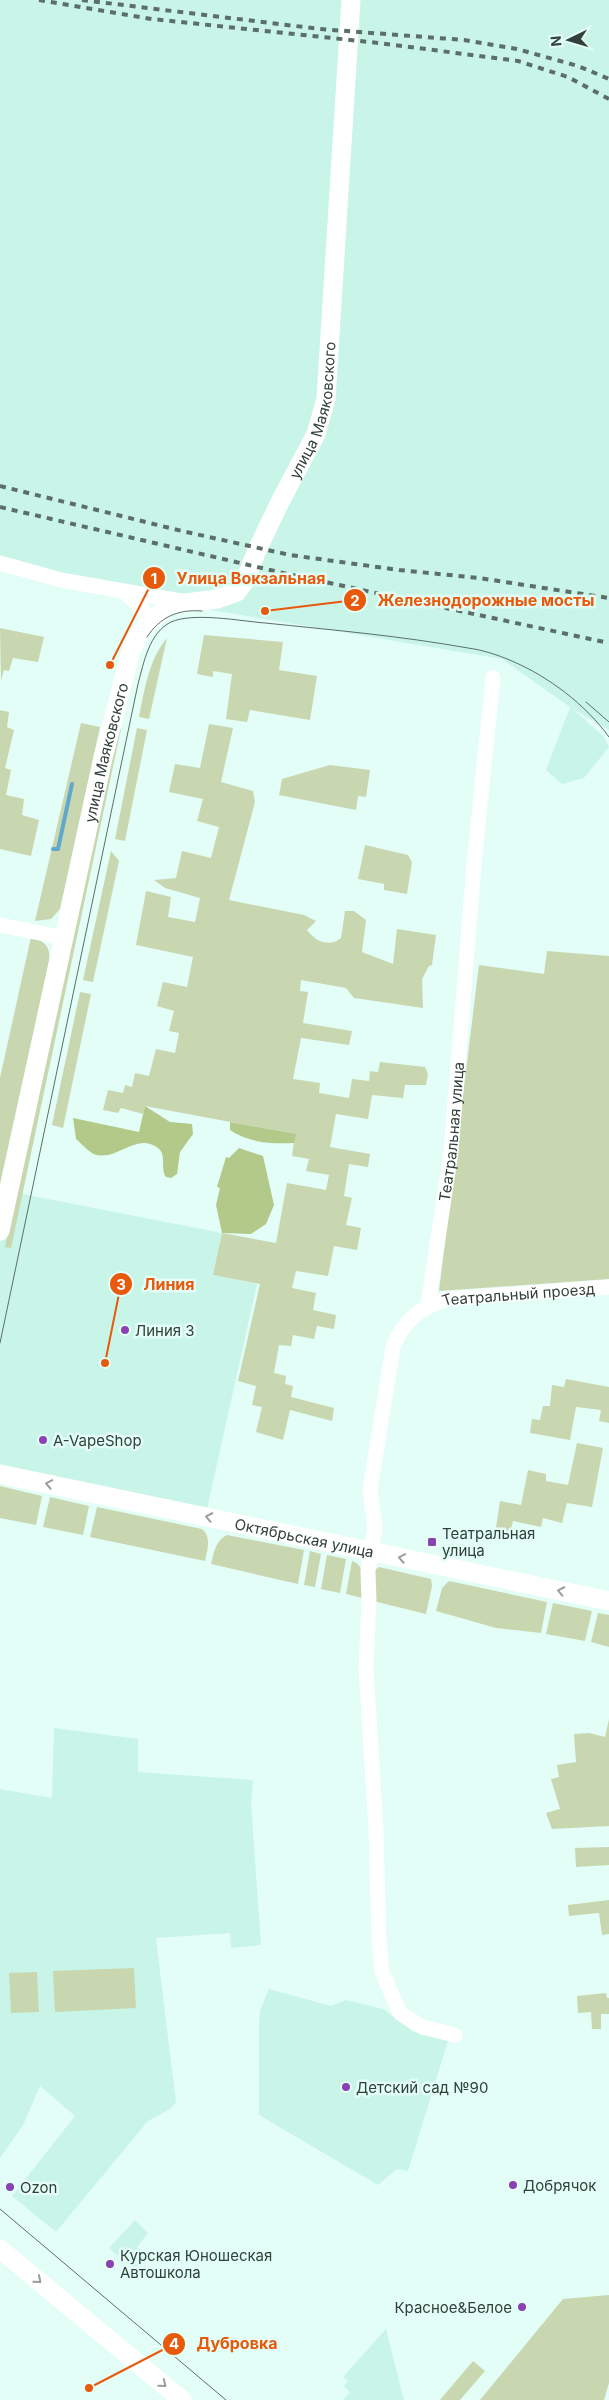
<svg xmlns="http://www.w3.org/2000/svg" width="609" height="2400" font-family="Inter,sans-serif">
<rect width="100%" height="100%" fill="#e2fef6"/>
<path fill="#c9f5e9" d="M 0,0 L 609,0 L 609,730 L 573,709 L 604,737 L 609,747 L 584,778 L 562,784 L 546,770 L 570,707 L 502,659 L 146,599 L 0,568 Z
M 12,1192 L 222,1233 L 214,1275 L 257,1284 L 205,1518 L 0,1475 L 0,1244 Z
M 54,1728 L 138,1739 L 138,1772 L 253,1780 L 251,1803 L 261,1945 L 231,1948 L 230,1933 L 156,1938 L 176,2103 L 170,2109 L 148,2121 L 56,2232 L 12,2196 L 75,2116 L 40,2086 L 23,2125 L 0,2158 L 0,1789 L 52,1798 Z
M 269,1989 L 331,2006 L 346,2000 L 383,2009 L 412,2031 L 448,2041 L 408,2171 L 397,2169 L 378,2185 L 259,2115 L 259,2027 L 260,2010 Z
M 135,2220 L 148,2233 L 137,2247 L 148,2257 L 136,2272 L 109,2248 Z
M 386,2329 L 404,2400 L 343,2400 L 350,2392 L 344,2386 L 348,2381 L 343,2377 Z"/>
<path fill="#c9d7b0" d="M 0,628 L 44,637 L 38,662 L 13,658 L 9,671 L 4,670 L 1,681 Z
M 204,635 L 283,642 L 279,670 L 317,676 L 310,720 L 250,710 L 247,722 L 226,719 L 232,674 L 213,671 L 213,677 L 197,674 Z
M 167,638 L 149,719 L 139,717 C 145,689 148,661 167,638 Z
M 0,710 L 9,712 L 7,727 L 14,730 L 5,768 L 11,770 L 6,795 L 24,799 L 22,815 L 39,820 L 31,856 L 0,849 Z
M 81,723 L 100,727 L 60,909 L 51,919 L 35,921 Z
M 209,724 L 233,728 L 221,782 L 253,791 L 255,802 L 229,900 L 304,915 L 316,921 L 307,930 C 315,941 329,948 341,938 L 345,911 L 354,911 L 366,920 L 362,952 L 393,964 L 397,929 L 436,935 L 432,965 L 429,966 L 422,979 L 423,1008 L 354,998 L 346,988 L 301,980 L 300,991 L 308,992 L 303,1023 L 352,1031 L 349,1045 L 301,1038 L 293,1079 L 320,1083 L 319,1093 L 349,1098 L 352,1079 L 369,1081 L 370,1071 L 378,1072 L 380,1062 L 425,1067 L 428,1074 L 426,1085 L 405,1085 L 403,1098 L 372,1095 L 368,1119 L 336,1114 L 330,1147 L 370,1154 L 368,1167 L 349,1164 L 344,1196 L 352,1198 L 346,1225 L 361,1228 L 357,1250 L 334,1246 L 328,1276 L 296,1271 L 292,1288 L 316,1293 L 313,1310 L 336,1315 L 334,1329 L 317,1326 L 314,1339 L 293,1335 L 291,1346 L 279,1345 L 274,1373 L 286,1376 L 285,1384 L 293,1386 L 291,1397 L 334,1408 L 332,1421 L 290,1410 L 283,1440 L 256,1432 L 262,1407 L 252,1405 L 256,1386 L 238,1381 L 260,1284 L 213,1275 L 222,1233 L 276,1243 L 287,1183 L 326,1190 L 329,1175 L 306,1171 L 309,1159 L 292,1156 L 295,1134 L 145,1106 L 143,1114 L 121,1108 L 118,1113 L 103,1110 L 108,1090 L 123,1093 L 125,1085 L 132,1087 L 135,1073 L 149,1076 L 156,1049 L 175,1053 L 179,1033 L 169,1031 L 174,1011 L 157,1006 L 163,982 L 187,987 L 193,957 L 136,945 L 146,891 L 171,897 L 168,917 L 195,922 L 200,898 L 165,888 L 154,880 L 176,878 L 182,851 L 211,858 L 219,827 L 197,821 L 203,799 L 169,792 L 175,764 L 200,768 Z
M 115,728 L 121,729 L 11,1248 L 5,1247 Z
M 137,728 L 147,730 L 125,841 L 115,839 Z
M 330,765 L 370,770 L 366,797 L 358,796 L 356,810 L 279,795 L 282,779 Z
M 365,845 L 408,855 L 412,862 L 407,894 L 384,890 L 384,884 L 358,879 Z
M 111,851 L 119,861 L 93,982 L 83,980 Z
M 31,937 C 44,941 51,946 49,961 L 0,1184 L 0,1078 Z
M 547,951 L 609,956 L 609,1279 L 439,1291 L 479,965 L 544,974 Z
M 80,992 L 91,994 L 63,1128 L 52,1125 Z
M 566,1379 L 609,1387 L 609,1423 L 599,1421 L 601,1410 L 576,1407 L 570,1440 L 530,1433 L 532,1419 L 540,1420 L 543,1406 L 550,1406 L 552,1385 L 564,1387 Z
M 577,1443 L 603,1448 L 592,1507 L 567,1503 L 562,1523 L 543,1518 L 541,1527 L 513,1521 L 509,1537 L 495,1534 L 500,1501 L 521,1505 L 528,1470 L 546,1474 L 546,1481 L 568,1485 Z
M 0,1486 L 42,1496 L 36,1525 L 0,1518 Z
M 50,1497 L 89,1506 L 83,1535 L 43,1527 Z
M 97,1507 L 202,1529 C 212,1537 207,1551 205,1561 L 90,1537 Z
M 227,1535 L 304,1550 L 298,1584 L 211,1564 C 214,1553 215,1541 227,1535 Z
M 310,1551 L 321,1554 L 315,1587 L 304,1585 Z
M 327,1555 L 346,1559 L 340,1593 L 321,1589 Z
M 352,1561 C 367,1566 364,1585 366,1599 L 346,1594 Z
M 379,1567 L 431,1579 L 432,1586 L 426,1614 L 373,1601 L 375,1570 Z
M 449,1581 L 547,1602 L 541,1633 L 496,1628 L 436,1611 L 442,1588 Z
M 553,1603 L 592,1611 L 585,1641 L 546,1634 Z
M 598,1613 L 609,1615 L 609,1647 L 591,1642 Z
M 609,1719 L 609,1826 L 552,1829 L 546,1813 L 560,1809 L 551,1779 L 559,1777 L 557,1765 L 576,1762 L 574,1734 L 589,1733 L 605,1737 Z
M 609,1847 L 609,1865 L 576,1867 L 575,1848 Z
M 609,1900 L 609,1934 L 602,1935 L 599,1913 L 569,1916 L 568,1905 Z
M 134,1968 L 136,2008 L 55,2012 L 53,1971 Z
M 37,1972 L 39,2012 L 11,2013 L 9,1973 Z
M 606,1993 L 607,1998 L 609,1998 L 609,2014 L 601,2014 L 601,2029 L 592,2029 L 591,2012 L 578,2013 L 577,1996 Z
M 609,2295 L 609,2383 L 604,2400 L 480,2400 L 563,2299 Z
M 473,2361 L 485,2371 L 460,2400 L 440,2400 Z"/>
<path fill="#b3c989" d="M 145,1106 L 170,1122 L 192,1124 L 193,1134 L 180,1152 L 177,1174 L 171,1178 L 166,1177 C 160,1169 167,1155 158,1148 C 137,1132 118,1160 97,1155 C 90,1154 82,1144 76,1139 L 73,1118 L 139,1132 Z
M 230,1122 L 296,1134 L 294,1143 C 272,1144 249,1143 230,1130 Z
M 239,1148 L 263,1156 L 274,1205 L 266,1224 L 251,1234 L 222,1233 L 216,1205 L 220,1188 L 217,1187 L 226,1157 L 229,1158 Z"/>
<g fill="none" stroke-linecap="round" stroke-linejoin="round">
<path stroke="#60a8cb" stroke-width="4" d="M 53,849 L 58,849 L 72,784"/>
<g stroke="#fff" stroke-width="15">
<path d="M 0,563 L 61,580 L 181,601"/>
<path d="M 125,593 L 141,607 L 149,622"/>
<path d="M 0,925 L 65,938"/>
<path id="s1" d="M 428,1305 L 451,1152 L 474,864 L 493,678"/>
<path id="s2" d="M 455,2035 L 422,2027 L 400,2013 L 382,1972 L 379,1941 L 376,1830 L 366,1668 L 369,1601 L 368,1571 L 375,1528 L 370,1490 L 393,1347 C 404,1320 419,1308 447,1299 L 609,1287"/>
</g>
<g stroke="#fff" stroke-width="19">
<path id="s3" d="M 0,1231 L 103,758 L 131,651 L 139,634 L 149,622 L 170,605 L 217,599 L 237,592 L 245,581 L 257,550 L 281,500 L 316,434 L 326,399 L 351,0"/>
<path id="s4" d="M 0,1474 L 609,1601"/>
<path d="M 0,2249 L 182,2400"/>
</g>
<path stroke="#5c6e69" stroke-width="1" d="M 147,637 C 160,617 178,609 202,611
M 586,702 L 609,722
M 0,1343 L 138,684 C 144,662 149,633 171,622 C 194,612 240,621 265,623 C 333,630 401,636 468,648 C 483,650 498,655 512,661 C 549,677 585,704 609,737
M 0,2209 L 226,2400"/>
<path stroke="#5c6e69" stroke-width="4" stroke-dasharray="6 6" stroke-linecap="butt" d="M 39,0 L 152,19 L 379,43 L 518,61 L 568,77 L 609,99
M 82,0 L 320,29 L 464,40 L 517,49 L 578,66 L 609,79
M 0,486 L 182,531 L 290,555 L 399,570 L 479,578 L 609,598
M 0,507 L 283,573 L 609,643"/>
</g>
<defs><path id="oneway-chevron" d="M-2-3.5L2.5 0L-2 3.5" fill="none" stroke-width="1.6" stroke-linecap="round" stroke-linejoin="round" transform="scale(1.25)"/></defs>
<g stroke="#98a09e">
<use href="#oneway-chevron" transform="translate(49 1484) rotate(-169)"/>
<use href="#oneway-chevron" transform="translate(209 1517) rotate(-168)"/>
<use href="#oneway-chevron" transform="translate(402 1558) rotate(-169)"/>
<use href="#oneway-chevron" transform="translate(561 1591) rotate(-168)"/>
<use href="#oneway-chevron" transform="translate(38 2280) rotate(40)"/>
<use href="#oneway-chevron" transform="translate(163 2384) rotate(39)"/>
</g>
<g fill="#8941b4" stroke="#e2fef6" stroke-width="2">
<circle cx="125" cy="1330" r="5"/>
<circle cx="43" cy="1440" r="5"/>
<rect x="427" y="1537" width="10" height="10" rx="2.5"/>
<circle cx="346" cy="2087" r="5"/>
<circle cx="513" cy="2185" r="5"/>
<circle cx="10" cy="2187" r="5"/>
<circle cx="110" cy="2264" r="5"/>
<circle cx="522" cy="2307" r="5"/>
</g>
<g text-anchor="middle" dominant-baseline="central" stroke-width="5" stroke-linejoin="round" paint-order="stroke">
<g font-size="15" fill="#32403c" stroke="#e2fef6">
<text stroke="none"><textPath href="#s3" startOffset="924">улица Маяковского</textPath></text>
<text stroke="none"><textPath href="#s3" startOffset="490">улица Маяковского</textPath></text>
<text stroke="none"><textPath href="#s1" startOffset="175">Театральная улица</textPath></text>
<text stroke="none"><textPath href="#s2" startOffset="880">Театральный проезд</textPath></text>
<text stroke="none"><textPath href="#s4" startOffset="311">Октябрьская улица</textPath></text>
</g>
<g font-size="15" fill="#32403c" stroke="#e2fef6" text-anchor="start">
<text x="135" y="1330">Линия 3</text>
<text x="53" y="1440">A-VapeShop</text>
<text x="442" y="1533">Театральная<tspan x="442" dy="17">улица</tspan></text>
<text x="356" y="2087">Детский сад №90</text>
<text x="523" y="2185">Добрячок</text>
<text x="20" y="2187">Ozon</text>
<text x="120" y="2255">Курская Юношеская<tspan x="120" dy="17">Автошкола</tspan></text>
<text x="512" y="2307" text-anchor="end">Красное&amp;Белое</text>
</g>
</g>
<path fill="none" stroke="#e8590c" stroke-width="2" d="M110 665L154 578M265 611L355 600M105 1363L121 1284M89 2388L174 2344"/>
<g fill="#e8590c" stroke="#e2fef6" stroke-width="2">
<circle cx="110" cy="665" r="5"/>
<circle cx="265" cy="611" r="5"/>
<circle cx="105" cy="1363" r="5"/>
<circle cx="89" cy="2388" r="5"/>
<circle cx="154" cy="578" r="12"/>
<circle cx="355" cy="600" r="12"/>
<circle cx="121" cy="1284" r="12"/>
<circle cx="174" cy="2344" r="12"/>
</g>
<g font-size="15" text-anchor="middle" font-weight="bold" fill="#fff">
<text x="154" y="584">1</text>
<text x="355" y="606">2</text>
<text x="121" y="1290">3</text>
<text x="174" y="2349">4</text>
</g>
<g font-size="16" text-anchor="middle" font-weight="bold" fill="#e8590c" stroke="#e2fef6" stroke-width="5" stroke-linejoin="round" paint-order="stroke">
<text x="251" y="584">Улица Вокзальная</text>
<text x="486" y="606">Железнодорожные мосты</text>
<text x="169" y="1290">Линия</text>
<text x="237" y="2349">Дубровка</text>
</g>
<g transform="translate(569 40) rotate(265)" stroke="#e2fef6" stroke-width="4" paint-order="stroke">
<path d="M0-4L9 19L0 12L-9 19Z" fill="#32403c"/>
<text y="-8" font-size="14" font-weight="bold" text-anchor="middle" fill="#32403c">N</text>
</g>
</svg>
